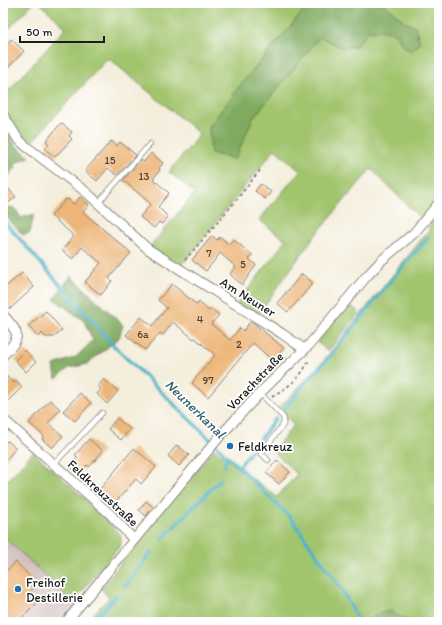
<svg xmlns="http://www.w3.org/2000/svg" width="442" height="625" font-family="Itim,sans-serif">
<rect width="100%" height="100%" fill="#fff"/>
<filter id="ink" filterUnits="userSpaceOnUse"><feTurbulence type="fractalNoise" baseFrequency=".025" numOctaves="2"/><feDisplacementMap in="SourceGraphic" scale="8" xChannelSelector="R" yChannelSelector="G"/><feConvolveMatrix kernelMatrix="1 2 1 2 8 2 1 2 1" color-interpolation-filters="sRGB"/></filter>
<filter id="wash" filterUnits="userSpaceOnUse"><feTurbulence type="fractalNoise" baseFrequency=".012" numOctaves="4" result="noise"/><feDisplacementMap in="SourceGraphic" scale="16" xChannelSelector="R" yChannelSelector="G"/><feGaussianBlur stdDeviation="0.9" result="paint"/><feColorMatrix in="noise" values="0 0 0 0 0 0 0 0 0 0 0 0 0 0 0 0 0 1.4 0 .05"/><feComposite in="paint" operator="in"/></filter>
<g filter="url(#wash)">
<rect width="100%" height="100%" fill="#f4eedc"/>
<path fill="#d1bfbf" d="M 3,536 L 78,607 L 65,622 L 3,622 Z"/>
<path fill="#a1c46d" stroke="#5e7044" d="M 3,3 L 33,3 L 3,35 Z
M 40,3 L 439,3 L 439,203 L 423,221 L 371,169 L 313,238 L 257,316 L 237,304 L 286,240 L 259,220 L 300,171 L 275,149 L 178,269 L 148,249 L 195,193 L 169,172 L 200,134 L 108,58 L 27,147 L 3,115 L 3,97 L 66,28 Z
M 439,206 L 439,622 L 85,622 L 109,598 L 102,589 L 133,546 L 214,449 L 277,497 L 297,474 L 273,451 L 294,425 L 279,408 L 320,365 L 430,229 L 425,223 Z
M 348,303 L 359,313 L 328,351 L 317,342 Z
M 33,452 L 105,517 L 109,524 L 121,535 L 121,543 L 119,547 L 73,602 L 3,536 L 3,480 L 6,482 Z"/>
<path fill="#80aa60" stroke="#4e633e" d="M 310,3 L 382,3 C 394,10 402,23 415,26 L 420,43 L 412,51 L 402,46 L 397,34 L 380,30 L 368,31 L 356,46 L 343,48 L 320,37 L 253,118 L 235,159 L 211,153 L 209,127 L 237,89 Z
M 3,125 L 15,145 L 30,157 L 21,160 L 15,164 L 16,168 L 3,181 L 3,188 Z
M 3,202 L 8,207 L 15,208 L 21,218 L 34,214 L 30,233 L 23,235 L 3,213 Z
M 71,276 L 123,325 L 119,338 L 87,364 L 69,368 L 56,379 L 54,365 L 76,357 L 93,340 L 84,321 L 54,299 Z
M 390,611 L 405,619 L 415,622 L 366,622 L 380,613 Z"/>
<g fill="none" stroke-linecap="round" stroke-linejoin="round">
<path stroke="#48b2c7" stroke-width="3.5" d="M 3,220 L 114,346 L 290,517 L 342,590 L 359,622
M 285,408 L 313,374 L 331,355 L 340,342 L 348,334 L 396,274 L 428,238
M 224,466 L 227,456
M 239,467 L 276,418
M 162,539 L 220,480
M 125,586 L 152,551
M 89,622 L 104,609 L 117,595"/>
</g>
<g id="blocks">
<path fill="#edb578" d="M 11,39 L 24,51 L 3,73 L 3,48 Z
M 61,123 L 72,132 L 69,136 L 72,139 L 55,157 L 45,149 L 49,144 L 46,141 Z
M 111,141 L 117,146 L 120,142 L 136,155 L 117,175 L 108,168 L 97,181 L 85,171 Z
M 151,153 L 163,163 L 159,168 L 160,170 L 153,179 L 169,193 L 158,207 L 168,217 L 162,224 L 159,222 L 154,228 L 140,217 L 151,204 L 123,180 L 141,160 L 144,162 Z
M 3,183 L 16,197 L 7,204 L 3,200 Z
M 261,184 L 271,192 L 265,199 L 255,191 Z
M 80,197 L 89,205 L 83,212 L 131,253 L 109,278 L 112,281 L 101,295 L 85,282 L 101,263 L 82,247 L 73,259 L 62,250 L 74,236 L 51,216 L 66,199 L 67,200 L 68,199 L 74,204 Z
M 212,236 L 217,240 L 220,237 L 229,244 L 233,239 L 252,255 L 249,259 L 256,265 L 242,285 L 230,274 L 236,267 L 220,253 L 206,271 L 192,260 Z
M 22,273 L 34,287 L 10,309 L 3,301 L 3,289 Z
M 302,274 L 313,283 L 288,312 L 277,303 Z
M 172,284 L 197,305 L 199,302 L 209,311 L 211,309 L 219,315 L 211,324 L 230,340 L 240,328 L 243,331 L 251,321 L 284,348 L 273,361 L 253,343 L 208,397 L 192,383 L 215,355 L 195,338 L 194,339 L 173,322 L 163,335 L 160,333 L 145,350 L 126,335 L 141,317 L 152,326 L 167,308 L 158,300 Z
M 46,311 L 62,330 L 54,337 L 45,337 L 42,333 L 38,337 L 28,326 Z
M 25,350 L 36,362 L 26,372 L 15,360 Z
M 3,373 L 14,383 L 16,380 L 22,387 L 3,406 Z
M 104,379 L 118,391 L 107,404 L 97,394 L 101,389 L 98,386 Z
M 80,393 L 91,403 L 75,421 L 63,411 Z
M 50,400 L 60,409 L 48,423 L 63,436 L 52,448 L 42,439 L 44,436 L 29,423 Z
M 117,418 L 130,429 L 121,440 L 108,429 Z
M 3,439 L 7,442 L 8,441 L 16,448 L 3,463 Z
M 89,439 L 103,451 L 89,467 L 87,465 L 79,474 L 70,467 L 78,457 L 75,455 Z
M 177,445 L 189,455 L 179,466 L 168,456 Z
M 134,448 L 156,467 L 141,484 L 136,479 L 113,505 L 103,496 L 105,493 L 100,489 Z
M 277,460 L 290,472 L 279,484 L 266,473 Z
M 146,501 L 153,507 L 146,516 L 139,510 Z
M 16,562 L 37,584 L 28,594 L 37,603 L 18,622 L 3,622 L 3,574 Z"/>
</g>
</g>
<g filter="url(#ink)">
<use href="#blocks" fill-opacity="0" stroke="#88857c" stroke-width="1"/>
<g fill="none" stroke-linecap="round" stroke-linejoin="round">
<g stroke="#88857c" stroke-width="6">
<path id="service" d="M 98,203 L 150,144
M 260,393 L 283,417 L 284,420 L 283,425 L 261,453 L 268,460
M 54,464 L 102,413"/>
</g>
<g stroke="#88857c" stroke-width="11">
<path id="minor" d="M 3,115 L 18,139 L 27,147 L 86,192 L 148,249 L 281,333 L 304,349
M 3,315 C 20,334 22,337 3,355
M 3,419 L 110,514 L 134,540
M 66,622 L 221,435 L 260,393 L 309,345 L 366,277 L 382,260 L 414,233 L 439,203"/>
</g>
<path stroke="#88857c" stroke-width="2" stroke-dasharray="3 3" stroke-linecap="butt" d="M 434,223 L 439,228
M 185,260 L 228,210 L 261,169
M 272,396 C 288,388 303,376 309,359"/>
<use href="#service" stroke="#fff" stroke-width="4.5"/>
<use href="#minor" stroke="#fff" stroke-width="9"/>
</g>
</g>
<g fill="#1f6fb2" stroke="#fff" stroke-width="1.5">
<circle cx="230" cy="446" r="4"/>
<circle cx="18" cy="589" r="4"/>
</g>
<g text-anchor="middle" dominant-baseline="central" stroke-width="3.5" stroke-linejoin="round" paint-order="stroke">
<g font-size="11" fill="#504233">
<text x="110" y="160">15</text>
<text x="144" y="176">13</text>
<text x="209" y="253">7</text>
<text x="243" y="264">5</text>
<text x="200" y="319">4</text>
<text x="143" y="334">6a</text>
<text x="239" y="344">2</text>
<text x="208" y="380">97</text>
</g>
<g font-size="13" fill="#1c1c1c" stroke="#fff">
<text transform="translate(248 297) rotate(32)">Am Neuner</text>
<text transform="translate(255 381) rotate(-46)">Vorachstraße</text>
<text transform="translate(103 493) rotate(43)">Feldkreuzstraße</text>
</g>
<g font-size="13" fill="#1c1c1c" stroke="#fff" text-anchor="start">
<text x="238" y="446">Feldkreuz</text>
<text x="26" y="582">Freihof<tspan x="26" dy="15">Destillerie</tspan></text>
</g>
<g font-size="14" font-style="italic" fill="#306069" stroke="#fff">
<text transform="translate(195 409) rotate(44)">Neunerkanal</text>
</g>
</g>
<rect width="442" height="625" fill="none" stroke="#fff" stroke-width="16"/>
<path d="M20 36v6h84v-6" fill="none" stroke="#1c1c1c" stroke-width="2"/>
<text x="26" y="36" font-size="12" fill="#1c1c1c" stroke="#ffffff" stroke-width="3" paint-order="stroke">50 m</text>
</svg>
